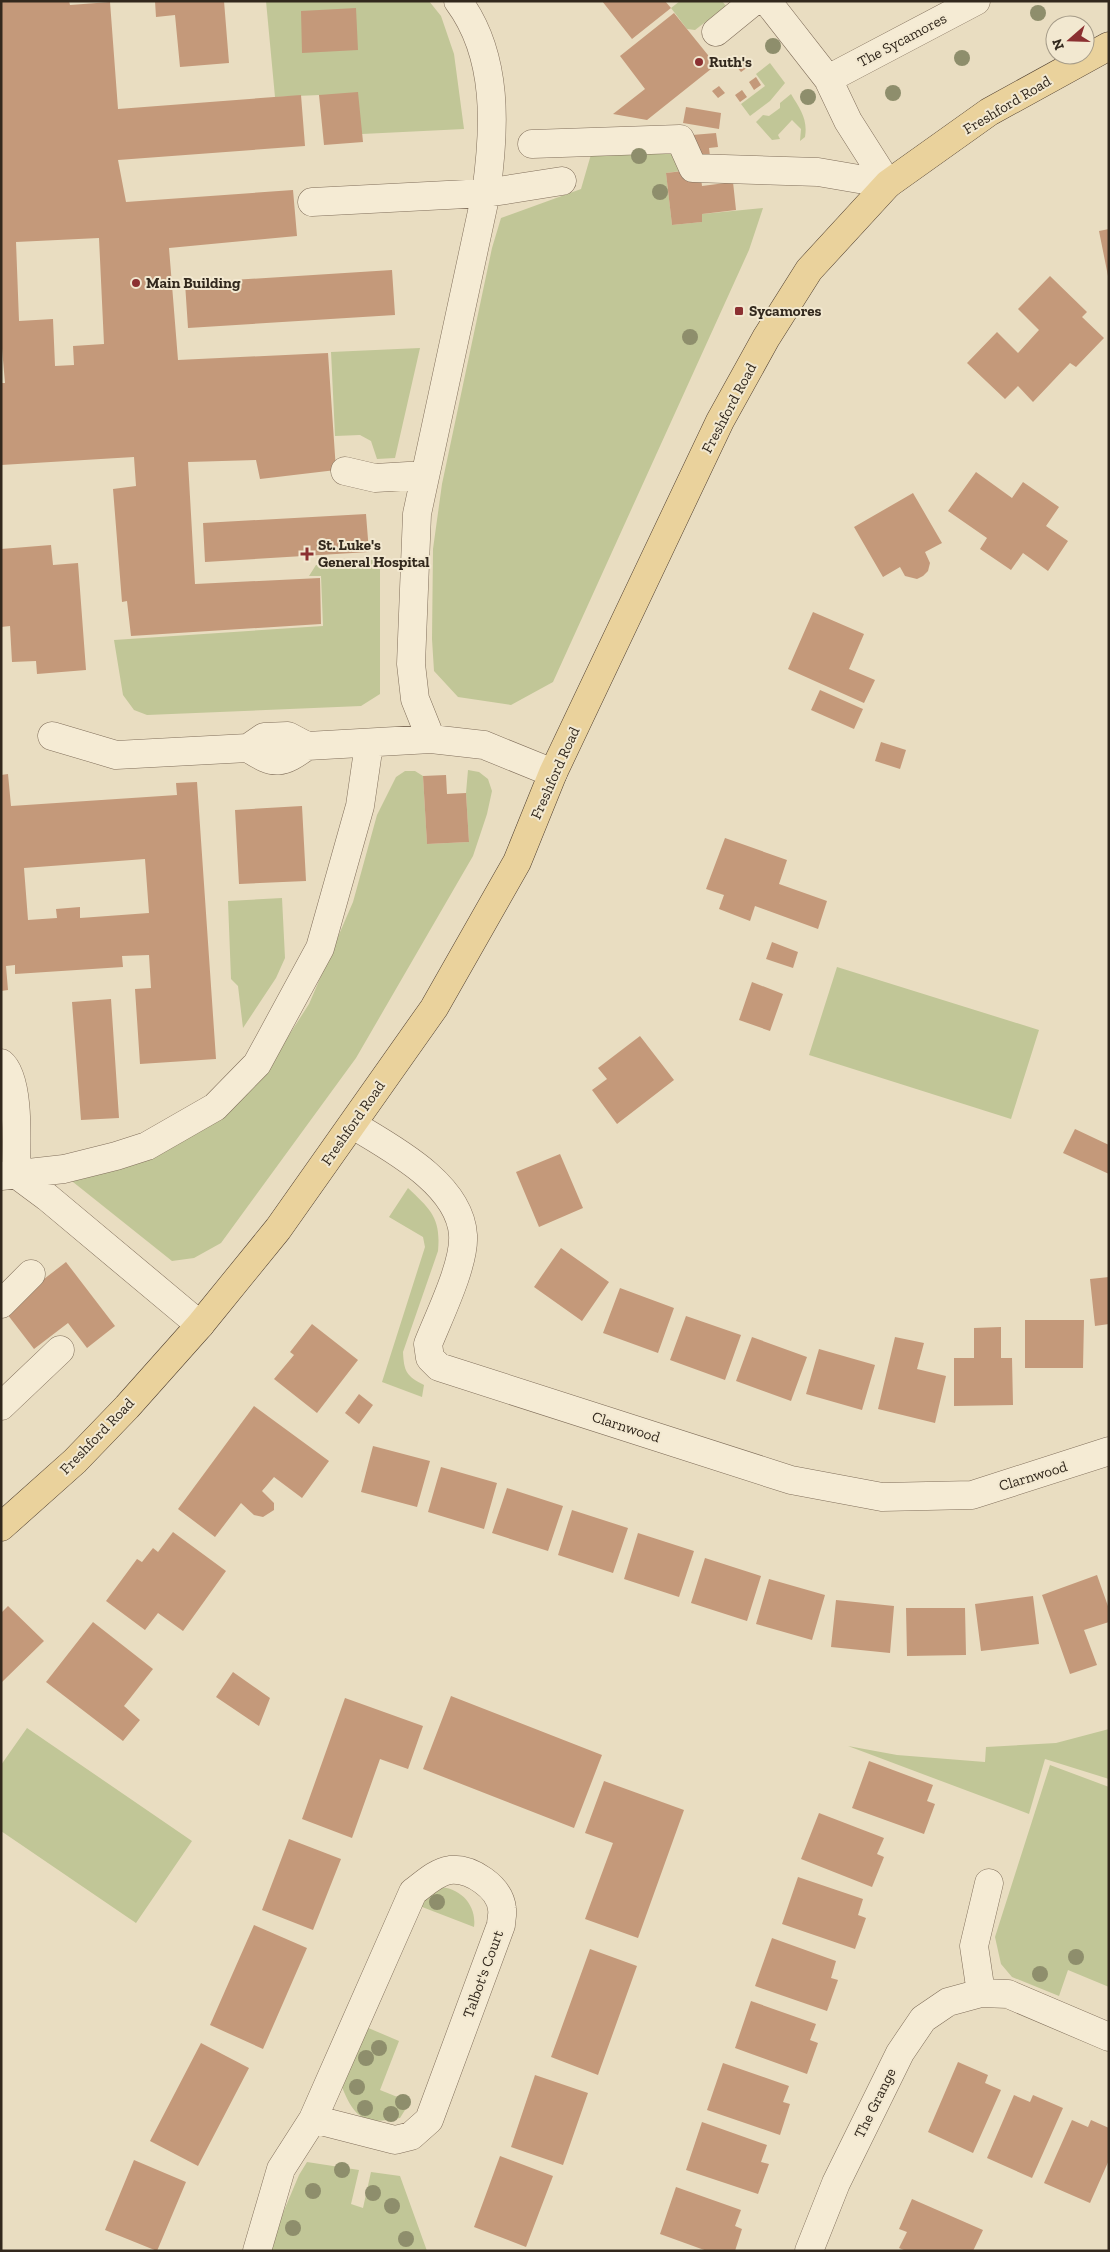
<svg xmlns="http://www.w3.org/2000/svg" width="1110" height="2252" font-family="'Zilla Slab',serif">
<rect width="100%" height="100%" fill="#e9ddc1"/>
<path fill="#c1c697" d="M 266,1 L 429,1 L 441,16 L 454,54 L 464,129 L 362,134 L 319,95 L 275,97 Z
M 680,1 L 722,1 L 726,6 L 695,30 L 687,29 L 671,8 Z
M 770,63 L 785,83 L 770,101 L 750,116 L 741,104 L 765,86 L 756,74 Z
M 791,94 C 800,109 808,119 805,137 L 800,141 L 801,129 L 792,120 L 778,135 L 780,139 L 772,140 L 756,122 L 763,115 L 769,116 L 780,108 L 780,103 Z
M 667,149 L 688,170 L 666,173 L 672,225 L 702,222 L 702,214 L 763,208 L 749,250 L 553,682 L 511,705 L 458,697 L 434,671 L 432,639 L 433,549 L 442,484 L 492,248 L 501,218 L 581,189 L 592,151 Z
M 420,348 L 395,458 L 377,459 L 371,441 L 360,435 L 335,436 L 331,352 Z
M 380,559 L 380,694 L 361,706 L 147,715 L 134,710 L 123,695 L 114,640 L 323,626 L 321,576 L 309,576 L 316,565 Z
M 468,770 L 479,772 L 488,779 L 492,791 L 487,814 L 473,856 L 356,1058 L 221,1243 L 194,1258 L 172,1261 L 68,1178 L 264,1074 L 309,1004 L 353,902 L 377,815 L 396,777 L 405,771 L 415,771 L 423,776 L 427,844 L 469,842 L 466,793 Z
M 282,898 L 285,958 L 276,978 L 243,1028 L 238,986 L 231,979 L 228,901 Z
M 837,967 L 1039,1030 L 1011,1119 L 809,1055 Z
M 408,1188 C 431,1210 441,1218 438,1251 L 403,1352 C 404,1371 406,1376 424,1385 L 422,1397 L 382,1382 L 425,1247 L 423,1237 L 389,1217 Z
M 27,1728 L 192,1841 L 136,1923 L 1,1831 L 1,1765 Z
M 1109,1729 L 1109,1779 L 1045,1759 L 1029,1814 L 848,1746 L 897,1755 L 985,1762 L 986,1747 L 1056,1743 Z
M 1050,1765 L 1109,1787 L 1109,1987 L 1068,1970 L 1059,1996 L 1012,1977 L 1001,1964 L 995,1937 Z
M 438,1887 C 460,1887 477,1905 474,1927 L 417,1905 Z
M 366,2027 L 399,2041 L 380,2090 L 410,2102 L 400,2118 C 366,2125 355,2120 342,2087 Z
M 307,2162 L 359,2170 L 351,2204 L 363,2208 L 371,2172 L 400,2176 L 427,2251 L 267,2251 L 299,2175 Z"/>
<path fill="#c4997a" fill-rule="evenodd" d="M 1,1 L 69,1 L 70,5 L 110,2 L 118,109 L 301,95 L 305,146 L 118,160 L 126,202 L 293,190 L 297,236 L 169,248 L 178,360 L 328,353 L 336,470 L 260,479 L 256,460 L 188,462 L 195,584 L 320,578 L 321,624 L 131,636 L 127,601 L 122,602 L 113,489 L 136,486 L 134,457 L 1,465 L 1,383 L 5,383 L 1,337 ZM 99,238 L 104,344 L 73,346 L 74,365 L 55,366 L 53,319 L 19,321 L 16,242 Z
M 155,1 L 224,1 L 229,63 L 180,67 L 175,15 L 156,17 Z
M 602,1 L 665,1 L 671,8 L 632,39 Z
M 356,8 L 358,50 L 302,53 L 301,11 Z
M 674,13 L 716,65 L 647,120 L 613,114 L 645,89 L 620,56 Z
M 742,60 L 748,67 L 741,72 L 735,65 Z
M 756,77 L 761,85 L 754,90 L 749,82 Z
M 719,86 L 725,93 L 718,98 L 712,91 Z
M 742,90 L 747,97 L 740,102 L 735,95 Z
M 358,92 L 363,142 L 324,145 L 319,95 Z
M 686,107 L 721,113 L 719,129 L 683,123 Z
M 716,133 L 718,147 L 709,148 L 711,164 L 695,166 L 692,135 Z
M 700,169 L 702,186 L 733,182 L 736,210 L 702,214 L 702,222 L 672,225 L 666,173 Z
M 1109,229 L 1109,276 L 1108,276 L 1099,231 Z
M 392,270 L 395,315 L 188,328 L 185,283 Z
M 1050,276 L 1087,312 L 1082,317 L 1104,338 L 1076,367 L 1070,363 L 1033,402 L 1018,386 L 1005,399 L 967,363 L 997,332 L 1018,353 L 1039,330 L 1018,309 Z
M 976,472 L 1012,498 L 1023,482 L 1059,507 L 1046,526 L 1068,541 L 1048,571 L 1023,553 L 1011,570 L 980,549 L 987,538 L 948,511 Z
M 913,493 L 942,543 L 925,552 L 930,563 L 928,571 L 923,576 L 917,579 L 905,576 L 900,567 L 883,577 L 854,527 Z
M 366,514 L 369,552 L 205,562 L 203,523 Z
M 51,545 L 53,565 L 78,563 L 86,670 L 37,674 L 36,661 L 12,662 L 10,626 L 1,627 L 1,549 Z
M 813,612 L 864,634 L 849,669 L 875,680 L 864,703 L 788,669 Z
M 820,690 L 863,709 L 854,729 L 811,710 Z
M 881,742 L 906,750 L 900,769 L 875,761 Z
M 8,774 L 11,806 L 177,795 L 176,783 L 197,782 L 216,1059 L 140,1064 L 135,989 L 151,988 L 149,955 L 122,956 L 123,967 L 15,974 L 15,965 L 6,966 L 8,990 L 1,991 L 1,775 ZM 145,859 L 149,913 L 80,918 L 80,907 L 56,909 L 57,918 L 28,920 L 24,868 Z
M 446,775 L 447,794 L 466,793 L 469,842 L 427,844 L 423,776 Z
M 302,806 L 306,881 L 239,884 L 235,810 Z
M 725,838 L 787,860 L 779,884 L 827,901 L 818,929 L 755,906 L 750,921 L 719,909 L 724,895 L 706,889 Z
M 772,942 L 798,952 L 793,968 L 766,959 Z
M 752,982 L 783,994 L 770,1031 L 739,1020 Z
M 111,999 L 119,1118 L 81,1120 L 72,1002 Z
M 640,1036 L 674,1080 L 617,1124 L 592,1090 L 607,1079 L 598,1068 Z
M 1075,1129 L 1109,1145 L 1109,1174 L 1063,1153 Z
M 560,1154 L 583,1208 L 539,1227 L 516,1172 Z
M 561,1248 L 609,1282 L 582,1321 L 534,1287 Z
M 66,1262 L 115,1326 L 87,1348 L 68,1323 L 34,1349 L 4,1310 Z
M 1109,1277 L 1109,1324 L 1095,1326 L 1090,1279 Z
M 620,1288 L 674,1308 L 658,1353 L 603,1333 Z
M 686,1316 L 741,1335 L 725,1380 L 670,1360 Z
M 1025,1320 L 1084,1320 L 1083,1368 L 1025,1368 Z
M 312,1324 L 358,1360 L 317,1413 L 274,1379 L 294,1355 L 290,1352 Z
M 1001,1327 L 1001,1358 L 1012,1358 L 1013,1405 L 954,1406 L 954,1358 L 974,1358 L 974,1328 Z
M 752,1337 L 807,1357 L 791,1401 L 736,1381 Z
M 895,1337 L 924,1343 L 917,1369 L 946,1376 L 935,1423 L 878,1409 Z
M 819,1349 L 875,1365 L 862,1410 L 806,1394 Z
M 359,1394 L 373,1405 L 359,1424 L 345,1413 Z
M 254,1406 L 329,1461 L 302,1498 L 274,1477 L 262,1491 L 274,1503 L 274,1510 L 263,1517 L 254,1515 L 241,1503 L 215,1537 L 178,1509 Z
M 373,1446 L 430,1461 L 417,1507 L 361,1492 Z
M 441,1467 L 497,1483 L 484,1529 L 428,1512 Z
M 507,1488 L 563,1506 L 548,1551 L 492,1533 Z
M 572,1510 L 628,1528 L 613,1573 L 558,1555 Z
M 173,1532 L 226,1571 L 183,1631 L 158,1613 L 145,1630 L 106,1601 L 137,1559 L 142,1562 L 153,1548 L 158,1552 Z
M 638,1533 L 694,1551 L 679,1597 L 624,1579 Z
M 705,1558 L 761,1576 L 747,1621 L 691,1603 Z
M 1097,1575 L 1109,1609 L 1109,1622 L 1084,1630 L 1097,1665 L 1070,1674 L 1042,1595 Z
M 769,1579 L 825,1595 L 812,1640 L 756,1624 Z
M 1033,1596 L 1039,1644 L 981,1651 L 975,1604 Z
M 836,1600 L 894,1606 L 890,1653 L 831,1647 Z
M 8,1606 L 44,1641 L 1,1683 L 1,1613 Z
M 906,1608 L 965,1608 L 966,1655 L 907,1656 Z
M 93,1622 L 153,1669 L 124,1706 L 140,1720 L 123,1741 L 46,1682 Z
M 233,1672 L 270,1698 L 259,1726 L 216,1697 Z
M 451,1696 L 602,1755 L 574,1828 L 423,1769 Z
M 345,1698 L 423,1726 L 408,1769 L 380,1759 L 352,1838 L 302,1819 Z
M 869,1761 L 933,1785 L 927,1801 L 935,1804 L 924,1834 L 852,1808 Z
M 604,1781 L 684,1810 L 638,1938 L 585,1919 L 613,1843 L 585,1833 Z
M 819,1813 L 884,1838 L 877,1854 L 884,1857 L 872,1887 L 801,1859 Z
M 289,1839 L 341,1859 L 313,1930 L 262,1910 Z
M 798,1877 L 863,1899 L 858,1915 L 866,1918 L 855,1949 L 782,1924 Z
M 254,1925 L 307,1948 L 263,2049 L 210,2025 Z
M 772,1938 L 836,1961 L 831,1978 L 838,1980 L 827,2011 L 755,1986 Z
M 590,1949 L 637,1966 L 598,2075 L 551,2057 Z
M 751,2001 L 816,2024 L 810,2040 L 818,2043 L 807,2074 L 735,2048 Z
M 201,2043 L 249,2068 L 198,2166 L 150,2141 Z
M 958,2062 L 988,2075 L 985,2083 L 1001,2090 L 973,2153 L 928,2132 Z
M 723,2063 L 789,2086 L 783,2102 L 790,2104 L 780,2135 L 707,2110 Z
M 535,2075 L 588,2093 L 563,2165 L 511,2147 Z
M 1014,2095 L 1030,2102 L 1033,2095 L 1063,2108 L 1032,2178 L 987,2158 Z
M 1072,2120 L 1088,2127 L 1091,2120 L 1109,2128 L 1109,2160 L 1090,2203 L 1044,2183 Z
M 702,2122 L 767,2145 L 761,2162 L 769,2164 L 758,2194 L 686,2170 Z
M 500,2156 L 553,2176 L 526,2247 L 474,2227 Z
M 134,2160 L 186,2182 L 157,2251 L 105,2230 Z
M 676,2187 L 741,2210 L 735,2226 L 742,2229 L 735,2251 L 707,2251 L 660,2234 Z
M 912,2199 L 983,2230 L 973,2251 L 906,2251 L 899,2248 L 907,2232 L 899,2229 Z"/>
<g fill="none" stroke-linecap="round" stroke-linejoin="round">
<g stroke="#816f5b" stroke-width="29">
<path id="minor" d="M 767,1 L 828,79 L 848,121 L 888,184
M 716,32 L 754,1
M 828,79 L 976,1
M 532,144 L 680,139 L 693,168 L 818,172 L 888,184
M 312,202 L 486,193 L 562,181
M 345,471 L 375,478 L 425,475
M 52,736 L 116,755 L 248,748 L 264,737 L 288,736 L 307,746 L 431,739 L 484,745 L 553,773
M 431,739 L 415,699 L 411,664 L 417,514 L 486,193 C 495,129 499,56 458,1
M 248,748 C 275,766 282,764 307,746
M 1,1063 C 21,1079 16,1149 16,1174 L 47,1197 L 200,1325
M 353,1125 C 391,1148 460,1184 463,1235 C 465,1264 439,1316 428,1344 L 430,1358 L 439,1367 L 791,1480 L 882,1497 L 972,1495 L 1109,1451
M 1,1176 L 64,1169 L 116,1156 L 147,1146 L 215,1107 L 257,1064 L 320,948 L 360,806 L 369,744
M 1,1304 L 31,1274
M 1,1406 L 60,1350
M 981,1993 L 974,1946 L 989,1883
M 257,2251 L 281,2169 L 313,2119 L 413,1892 C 424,1884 436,1872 450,1870 C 471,1868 500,1887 502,1909 C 503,1914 501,1920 501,1925 L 429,2120 L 411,2136 L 395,2140 L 313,2119
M 809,2251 L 836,2183 L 900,2053 L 923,2019 L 948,2002 L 981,1993 L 1008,1994 L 1109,2037"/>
</g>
<g stroke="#4f3e2f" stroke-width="29">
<path id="major" d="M 1,1527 L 75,1461 L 127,1407 L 200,1325 L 278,1229 L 434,1008 L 517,862 L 553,773 L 720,421 L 766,338 L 809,270 L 888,184 L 989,112 L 1109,46"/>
</g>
<use href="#minor" stroke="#f5ebd4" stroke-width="28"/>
<use href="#major" stroke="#ead29c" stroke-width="28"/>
</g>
<g fill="#8e8e6c">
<circle cx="1038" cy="13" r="8"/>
<circle cx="773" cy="46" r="8"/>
<circle cx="962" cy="58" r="8"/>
<circle cx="893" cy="93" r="8"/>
<circle cx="808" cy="97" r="8"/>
<circle cx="639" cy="156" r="8"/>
<circle cx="660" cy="192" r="8"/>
<circle cx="690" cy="337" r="8"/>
<circle cx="437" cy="1902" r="8"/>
<circle cx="1076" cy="1957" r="8"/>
<circle cx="1040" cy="1974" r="8"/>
<circle cx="379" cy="2048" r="8"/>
<circle cx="366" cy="2058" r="8"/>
<circle cx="357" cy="2087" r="8"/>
<circle cx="403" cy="2102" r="8"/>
<circle cx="365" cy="2108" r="8"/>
<circle cx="391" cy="2114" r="8"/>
<circle cx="342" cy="2170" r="8"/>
<circle cx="313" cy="2191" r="8"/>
<circle cx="373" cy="2193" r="8"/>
<circle cx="392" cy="2206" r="8"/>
<circle cx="293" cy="2228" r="8"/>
<circle cx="406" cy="2239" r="8"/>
</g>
<g fill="#8b3031" stroke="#f2e8d0" stroke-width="2">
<circle cx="699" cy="62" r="5"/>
<circle cx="136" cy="283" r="5"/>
<rect x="734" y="306" width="10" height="10" rx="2.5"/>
<path d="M304.5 546.5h5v5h5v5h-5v5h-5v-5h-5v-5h5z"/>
</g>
<g text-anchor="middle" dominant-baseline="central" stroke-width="4" stroke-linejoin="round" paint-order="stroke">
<g font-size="15" fill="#32281d" stroke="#f2e8d0">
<text transform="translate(902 40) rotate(-28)">The Sycamores</text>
<text transform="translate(1007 105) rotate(-31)">Freshford Road</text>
<text transform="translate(729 408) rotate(-62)">Freshford Road</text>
<text transform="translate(555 773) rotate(-66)">Freshford Road</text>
<text transform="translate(353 1123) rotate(-55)">Freshford Road</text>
<text transform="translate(626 1427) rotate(18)">Clarnwood</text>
<text transform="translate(97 1436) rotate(-46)">Freshford Road</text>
<text transform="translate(1033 1476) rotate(-17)">Clarnwood</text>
<text transform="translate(483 1974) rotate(-70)">Talbot's Court</text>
<text transform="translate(875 2103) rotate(-64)">The Grange</text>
</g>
<g font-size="15" font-weight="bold" fill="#32281d" stroke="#f2e8d0" text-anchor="start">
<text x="709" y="62">Ruth's</text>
<text x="146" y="283">Main Building</text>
<text x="749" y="311">Sycamores</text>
<text x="318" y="545">St. Luke's<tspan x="318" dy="17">General Hospital</tspan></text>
</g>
</g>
<rect width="1110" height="2252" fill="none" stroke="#32281d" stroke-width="5"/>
<g transform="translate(1070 40) rotate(250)"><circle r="24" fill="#f2e8d0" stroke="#a59b88"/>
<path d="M0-4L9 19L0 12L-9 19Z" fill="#8b3031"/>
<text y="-8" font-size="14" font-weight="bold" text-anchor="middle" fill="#32281d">N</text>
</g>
</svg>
